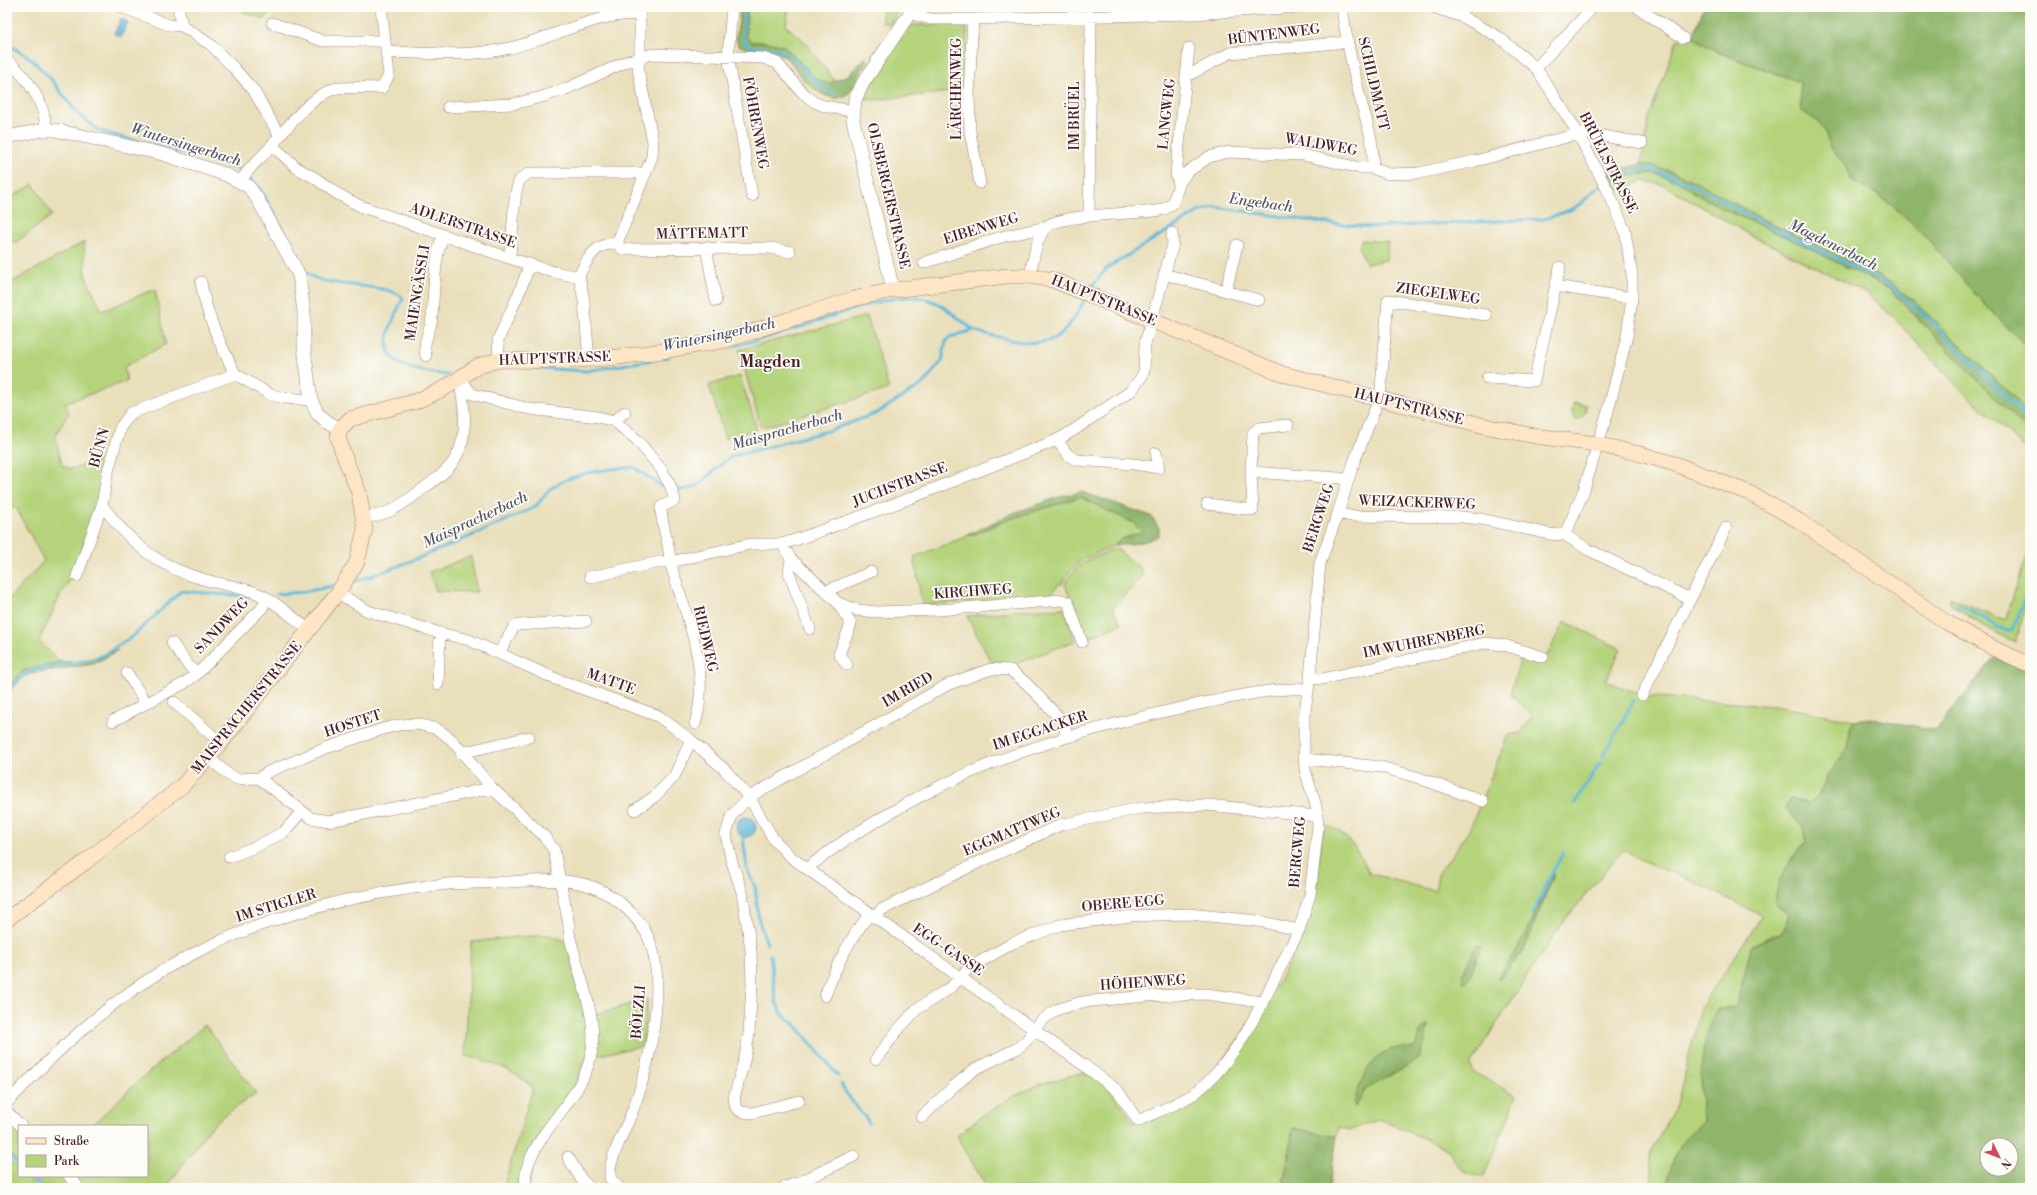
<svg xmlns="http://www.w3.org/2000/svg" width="2037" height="1195" font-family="'Libre Bodoni',serif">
<rect width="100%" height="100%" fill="#fdfcf7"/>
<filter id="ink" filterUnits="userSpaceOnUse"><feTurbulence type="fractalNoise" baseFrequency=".025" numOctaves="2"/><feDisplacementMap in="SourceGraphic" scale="8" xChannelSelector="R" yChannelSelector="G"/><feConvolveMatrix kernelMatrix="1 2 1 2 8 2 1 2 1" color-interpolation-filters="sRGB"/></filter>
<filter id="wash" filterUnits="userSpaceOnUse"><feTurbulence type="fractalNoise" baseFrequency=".012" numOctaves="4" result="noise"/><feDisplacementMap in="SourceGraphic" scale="16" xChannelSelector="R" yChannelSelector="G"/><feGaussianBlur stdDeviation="0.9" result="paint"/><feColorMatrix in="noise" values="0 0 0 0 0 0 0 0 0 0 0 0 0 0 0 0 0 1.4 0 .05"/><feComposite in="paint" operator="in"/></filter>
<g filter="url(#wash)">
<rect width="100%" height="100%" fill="#e9dfbb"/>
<path fill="#b4d37a" stroke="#7f7952" d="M 237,7 L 271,7 L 265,19 L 245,13 Z
M 747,7 L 789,7 L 786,26 L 802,39 L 836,82 L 829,84 L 816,79 L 784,46 L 766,42 L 752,42 L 746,36 Z
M 882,7 L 900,7 L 890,24 L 882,22 Z
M 907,25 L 959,25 L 967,29 L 966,83 L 953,92 L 872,100 L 861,97 Z
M 1693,37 C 1724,59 1764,68 1800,82 L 1801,110 L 1817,121 L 1825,131 L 1830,147 L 1845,165 L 1850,179 C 1906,207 1931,243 1970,288 C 1989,310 2010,329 2030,349 L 2030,413 L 1914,301 L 1882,277 L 1758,217 L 1698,184 L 1641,164 L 1649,118 L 1677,40 Z
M 1654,173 L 1677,181 L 1696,194 L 1730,212 L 1799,243 L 1888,288 L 2030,433 L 2030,453 L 1957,386 L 1894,318 L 1867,293 L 1754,237 L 1664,185 L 1643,181 L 1615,191 L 1610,181 L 1622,176 Z
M 33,184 L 52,215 L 7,249 L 7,200 Z
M 1361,240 L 1388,242 L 1386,260 L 1366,264 L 1359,247 Z
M 84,242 L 86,277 L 102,311 L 155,289 L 166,344 L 124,367 L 127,381 L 65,403 L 69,413 L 55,436 L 62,465 L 70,469 L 109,458 L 76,570 L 60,596 L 39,641 L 60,662 L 23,671 L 7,687 L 7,601 L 44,561 L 15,506 L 7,513 L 7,282 L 8,284 Z
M 867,316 L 889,389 L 761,428 L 739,350 Z
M 740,376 L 757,429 L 725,439 L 709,385 Z
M 1573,403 L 1587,405 L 1585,414 L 1578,420 L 1574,419 L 1572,413 Z
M 1080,497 L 1134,523 L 1142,532 L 1119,540 L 1115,545 L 1082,560 L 1069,572 L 1062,584 L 1059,584 L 1049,597 L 922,605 L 914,557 L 1010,519 Z
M 2030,547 L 2030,593 L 2015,642 L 1985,627 L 1950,604 L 1950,597 L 2005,621 Z
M 1116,548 L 1141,569 L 1142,576 L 1113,608 L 1121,624 L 1087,639 L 1065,585 C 1073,563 1096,557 1116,548 Z
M 471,556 L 477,592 L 436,591 L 429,572 Z
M 1064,608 L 1075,641 L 1013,665 L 1002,662 L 991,662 L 967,616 L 1019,610 Z
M 1564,621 L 1621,649 L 1606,681 L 1645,696 L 1775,706 L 1854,720 L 1850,729 L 1848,748 L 1828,775 L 1818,796 L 1810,803 L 1785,807 L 1803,828 L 1806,842 L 1791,859 L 1776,906 L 1789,914 L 1783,933 L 1775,934 L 1752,945 L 1736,1007 L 1717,1009 L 1701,1085 L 1703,1122 C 1677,1145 1673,1155 1667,1188 L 1651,1188 L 1651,1150 L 1677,1104 L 1701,1007 L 1762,916 L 1697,883 L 1644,862 L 1623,850 L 1560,926 L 1471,1063 L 1473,1072 L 1517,1096 L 1484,1176 C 1462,1175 1458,1169 1449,1150 L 1380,1119 L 1351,1130 L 1339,1127 L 1337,1137 L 1293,1128 L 1282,1188 L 1120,1188 L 1118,1186 L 1116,1188 L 987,1188 L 957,1136 L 979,1118 L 1012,1097 L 1041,1084 L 1084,1072 L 1106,1083 L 1133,1121 L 1198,1094 L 1266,1002 L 1289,963 L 1308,918 L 1314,898 L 1323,830 L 1327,826 C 1348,831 1360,855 1369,873 L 1435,891 L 1438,874 L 1469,831 L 1508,735 L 1521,733 L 1532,715 L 1510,694 L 1521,657 L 1544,662 Z
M 550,935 L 566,941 L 586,1017 L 648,999 L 643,1046 L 585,1058 L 577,1081 L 536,1143 L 529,1188 L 503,1188 L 533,1088 C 513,1069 492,1062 465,1056 L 471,942 L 515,937 Z
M 205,1025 L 256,1093 L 217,1121 L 206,1133 L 166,1188 L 47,1188 L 34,1176 L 147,1176 L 147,1126 L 92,1126 L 136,1083 Z
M 7,1116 L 19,1128 L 19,1162 L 7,1152 Z
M 7,1158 L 19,1169 L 19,1176 L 28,1176 L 36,1188 L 7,1188 Z"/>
<path fill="#8fb56a" stroke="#6c6a4a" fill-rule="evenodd" d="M 741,7 L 747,7 L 746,36 L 752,42 L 766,42 L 784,46 L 816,79 L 828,84 L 848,75 L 866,57 L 866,62 C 862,70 854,89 848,94 C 833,106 812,89 802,78 C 797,71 792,62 785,57 C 771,46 752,53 738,45 L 736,38 Z
M 1704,7 L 2030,7 L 2030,349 C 2009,329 1988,308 1968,286 C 1930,242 1904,206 1850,179 L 1845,165 L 1830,147 L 1825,131 L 1817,121 L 1801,110 L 1800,82 C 1764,68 1724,59 1693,37 Z
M 1641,164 C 1682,169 1723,198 1758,217 C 1799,238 1841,256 1882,277 L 1914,301 L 2030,413 L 2030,433 L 1940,342 L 1902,300 L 1888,288 L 1799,243 L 1730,212 L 1696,194 L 1677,181 L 1654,173 L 1622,176 L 1610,181 L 1607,173 Z
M 1082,492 L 1151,516 L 1159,528 L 1159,535 C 1150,542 1126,546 1115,545 L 1119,540 L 1142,532 L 1134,523 L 1080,497 L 1010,519 L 975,534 L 965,536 L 1011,514 L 1062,496 Z
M 118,650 L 94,664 L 32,673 L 24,677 L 7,694 L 7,687 L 23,671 L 60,662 L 83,661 Z
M 1995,657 L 2030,670 L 2030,1188 L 1667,1188 C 1673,1155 1677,1145 1703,1122 C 1700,1084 1698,1043 1717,1009 L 1736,1007 L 1752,945 L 1783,932 L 1789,914 L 1776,906 C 1772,883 1792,858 1806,842 L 1803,828 L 1785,807 L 1790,799 L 1810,803 L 1818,796 L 1828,775 L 1848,748 L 1850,729 L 1854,720 L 1871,718 L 1935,730 ZM 1987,1145 L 2011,1145 L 2011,1169 L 1987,1169 Z
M 1554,874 L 1524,950 L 1499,980 L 1498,977 L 1525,936 Z
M 1477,944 L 1481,947 L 1468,981 L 1464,983 L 1462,975 Z
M 1428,1024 L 1425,1043 L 1419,1059 L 1366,1089 L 1355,1107 L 1354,1101 C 1362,1079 1370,1053 1397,1048 C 1403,1047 1408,1050 1415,1047 L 1421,1030 Z
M 1293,1128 L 1337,1137 L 1329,1186 L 1326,1188 L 1282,1188 L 1288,1165 Z"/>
<path fill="#5db9db" stroke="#546c83" d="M 121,19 L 128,22 L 121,37 L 114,34 Z
M736 827a10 10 0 1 1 20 0a10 10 0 1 1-20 0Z"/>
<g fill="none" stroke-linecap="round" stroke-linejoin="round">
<path stroke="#5db9db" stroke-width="3" d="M 744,7 L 744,41 L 751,47 L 769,48 L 786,52 L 822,87 L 834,93
M 7,44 L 29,57 L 50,78 L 78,114 L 98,130 L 113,135 L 193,155 L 237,169 L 243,173
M 248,176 L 259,187 L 305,271 C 308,273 312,277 315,278 C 337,288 389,283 403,298 C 398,310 390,323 388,336 C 382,370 423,371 448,375
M 1606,181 L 1621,173 L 1649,169 L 1671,176 L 1710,193 L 1747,215 L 1886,283 L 1926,316 L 2030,421
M 1089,290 L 1107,268 L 1198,212 L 1215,207 L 1327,223 L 1371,227 L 1544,219 C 1556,215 1570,212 1580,204 C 1588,198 1593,190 1602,184
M 731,346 C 770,339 807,324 844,312 C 861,307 879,300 897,298 C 922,294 938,301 957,317 C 963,321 968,327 974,330 C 982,334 994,336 1003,338 C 1050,351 1065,339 1086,297
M 536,368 L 587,371 L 669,357
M 675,489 C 701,495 712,466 733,456 L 831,430 L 877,413 L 923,384 L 942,361 L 946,341 L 950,337 L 974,330
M 350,583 C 412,563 472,536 531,509 C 540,505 544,493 552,488 C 575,471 607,470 634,467 L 661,486 L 667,487
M 277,594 L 303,592 L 337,585
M 1957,605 C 1975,608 1994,632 2012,630 L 2024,602 L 2030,581
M 7,690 L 31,670 L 99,658 L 133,636 L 181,591 L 254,597
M 1603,756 L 1634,700
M 1574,804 L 1600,763
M 743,837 L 747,869 L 755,887 L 759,921 L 767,944
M 1533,914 L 1549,879 L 1563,853
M 770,955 L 776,1002 L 783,1015 L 794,1023 L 838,1076
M 841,1084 C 848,1099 860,1109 869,1123
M 7,1154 L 19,1165
M 31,1176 L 42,1188"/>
</g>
</g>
<g filter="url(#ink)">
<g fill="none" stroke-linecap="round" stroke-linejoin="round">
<g stroke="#9a7f73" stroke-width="12">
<path id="minor" d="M 122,7 L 169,25 L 182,26 L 211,45 L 234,68 L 254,91 L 279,135
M 178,7 L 182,26
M 732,7 L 728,56 L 752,196
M 1342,7 C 1346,39 1353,70 1361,101 C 1366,122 1376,146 1372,168
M 1433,7 L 1463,17 L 1481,27 L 1500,38 L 1536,68 L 1576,130 L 1609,193 L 1625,231 L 1632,275 L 1632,298 L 1627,336 L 1608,411 L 1584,490 L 1565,535
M 1637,7 L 1683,38
M 911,11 L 919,16 L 931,19 L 973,19 L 1192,14 L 1299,7
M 973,19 L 969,93 L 970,132 L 980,183
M 272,23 L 323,41 L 385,41
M 386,52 C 426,53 466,57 505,49 C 544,42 601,10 640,15
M 7,60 C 27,77 45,102 46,129
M 1536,68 L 1593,7
M 1186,74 L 1191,74 L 1230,53 L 1347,42
M 448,107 L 513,104 L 542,97 L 566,89 L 628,61 L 653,54 L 763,58 L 777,63 L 802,92 L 814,102 L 824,106 L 853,111
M 272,145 L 297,168 L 315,178 L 336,193 L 360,206 L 509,258 L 554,272 L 573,276 L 579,275
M 241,181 C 247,169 258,161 267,151 C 286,130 305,101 333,89 C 342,86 371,88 382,88 L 389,75 L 381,7
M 1179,184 L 1176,174 L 1189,48
M 1089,216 L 1091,16
M 617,243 L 622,249 L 771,248 L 790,252
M 706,247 L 716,301
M 509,258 C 514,239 512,192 520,180 C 522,177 526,175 530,173 L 646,173
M 924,263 L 1001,237 L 1047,227
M 1164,274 L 1259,300
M 579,275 C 589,257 594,244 617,243 L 652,157 L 653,142 L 638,69 L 640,58 L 640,7
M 579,275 L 584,301 L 589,360
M 1030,276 C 1033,262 1036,238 1046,227 C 1058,215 1124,214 1142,212 C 1154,211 1164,212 1173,203 L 1179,184 L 1187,172 L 1209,157 L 1228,152 L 1303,155 L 1360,168 L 1372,168 L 1389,174 L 1419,173 L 1475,161 L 1578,134 L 1592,134 L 1642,143
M 201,282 C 206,315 220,343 235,374
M 1555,286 L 1632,298
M 1226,291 L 1237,245
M 426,356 C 422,342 430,332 432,318 C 434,292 434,259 443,235
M 499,360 L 498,340 L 519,293 L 530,264
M 235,374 L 271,395 L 285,398 L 311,400
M 459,378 L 472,394 L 529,409 L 598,417 L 614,421 L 637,440 L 661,469 L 670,485 L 675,500 L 661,507 C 661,526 670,543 670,562 C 685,613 712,671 695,724
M 1487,378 L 1534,381 L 1560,267
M 1380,400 L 1388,300 L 1486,315
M 614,421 L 625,412
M 1057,440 L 1068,455 L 1076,460 L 1134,464 L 1159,468 L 1156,453
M 1251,472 L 1339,478 L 1348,480
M 1207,504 L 1253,510 L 1251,472 L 1253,433 L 1259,428 L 1288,425
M 102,505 C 130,543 159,568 206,580 C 224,585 242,587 259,594 C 278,603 293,618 309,630
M 1338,513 L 1350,516 L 1462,517 L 1481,519 L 1549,534 L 1565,535 L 1589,550 L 1690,599
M 364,517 C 385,517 400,506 416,494 C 429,484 447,473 455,459 C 469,436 465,405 459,381
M 782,544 L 791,559 L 838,603 L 857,610 L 877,612 L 938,610 L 1062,600 L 1068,602 L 1082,642
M 791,559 L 789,573 L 810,629
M 77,576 L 102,505 L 107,475 L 120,428 L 131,413 L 235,374
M 590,577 L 660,562 L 670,562 L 750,544 L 782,544 L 801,538 L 908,499 L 1057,440 L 1074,430 L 1131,391 L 1142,376 L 1144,371 L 1145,344 L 1173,244 L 1172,233
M 826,591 L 871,572
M 338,593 L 368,611 L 440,633 L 469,640 L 556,679 L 658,716 L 691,740 L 725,770 L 749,797 L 774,840 L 792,858 L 1085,1066 L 1118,1091 L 1138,1121 C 1155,1112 1180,1104 1195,1093 C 1242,1058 1272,981 1299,930 L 1310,895 L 1318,826 L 1316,806 L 1305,770 L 1304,743 L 1304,717 L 1310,678 L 1320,563 L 1338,513 L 1354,462 L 1375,409
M 838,603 L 851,624 L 839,654 L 847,665
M 172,643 L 188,665 L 197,674
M 499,653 L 514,627 L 518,625 L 586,621
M 127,673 L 146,703
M 1310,678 L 1322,679 L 1485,643 L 1504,645 L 1543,657
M 438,684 L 440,633
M 1642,695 L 1726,528
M 174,702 L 221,743
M 113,721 L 183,684 L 197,674 L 262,608 L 267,598
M 461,753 L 529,737
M 209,758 L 229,775 L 237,779 L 259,778 L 268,772 L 326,748 L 383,729 L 399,725 L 418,724 L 437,729 L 451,739 L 492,788 L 543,835 L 554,850 L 569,925 C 568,938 573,947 576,960 C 584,989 598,1025 591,1055 C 582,1099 540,1126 527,1168 C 525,1173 526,1180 525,1186
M 1305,759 L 1381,767 L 1416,777 L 1483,801
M 259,778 L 311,818 L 329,821 L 492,788
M 635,810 L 654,797 L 674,777 L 691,740
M 229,857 L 255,847 L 284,832 L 301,812
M 807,869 C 831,848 858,832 885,816 C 980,759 1077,731 1185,707 C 1220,700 1272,687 1307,689
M 875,918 L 881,910 L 973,865 L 1060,825 L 1141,808 L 1207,805 L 1317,816
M 825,996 C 836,965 849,939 870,914
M 876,1059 L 896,1032 L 917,1009 L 950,988 L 969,968 L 1013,943 L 1060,925 L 1131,916 L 1189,914 L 1258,921 L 1299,930
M 799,1101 L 752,1113 L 742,1112 L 736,1108 L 734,1098 L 745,1057 L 749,1033 L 752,984 L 751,950 L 742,892 L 731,859 L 726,834 L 732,815 L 749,797 L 949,684 L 991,669 L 1010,670 L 1026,683 L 1065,724 L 1066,737
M 7,1103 C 59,1048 115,995 183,959 C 263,917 358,892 448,884 C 468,883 487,883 507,882 C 535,881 566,877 593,887 C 617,896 643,920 651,944 C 666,989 649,1067 633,1110 C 625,1130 614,1149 610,1169 L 610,1178 L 619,1188
M 7,1112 L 21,1126
M 922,1117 L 953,1087 L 975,1069 L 1018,1048 L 1026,1041 L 1041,1021 L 1056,1010 L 1082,1002 L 1147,996 L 1207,994 L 1261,1002
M 568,1157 L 581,1179 L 590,1188
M 69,1176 L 79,1188
M 783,1188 L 800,1182 L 854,1156"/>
</g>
<g stroke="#9a7f73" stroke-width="14">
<path id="tertiary" d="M 7,137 L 42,130 L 55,130 L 163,154 L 224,174 L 248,186 L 257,198 L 299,275 L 304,312 L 304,348 L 311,400 L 318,414 L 329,423 L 340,429
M 893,290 L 853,120 L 855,100 L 863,83 L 914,7"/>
</g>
<g stroke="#9a7f73" stroke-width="16">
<path id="secondary" d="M 7,919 L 84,863 L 182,786 L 221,743 L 339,591 L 357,562 L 365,529 L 359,493 L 343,453 L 338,437 L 340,429 L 350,419 L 417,401 L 443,389 L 478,366 L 499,360 L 563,361 L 609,358 L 650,353 L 726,340 L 853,299 L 893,290 L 1007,276 L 1030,276 L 1053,280 L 1283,374 L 1489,427 L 1535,436 L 1596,444 L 1640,454 L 1675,464 L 1749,493 L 1799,521 L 1946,622 L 1995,649 L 2030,665"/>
</g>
<use href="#minor" stroke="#fff" stroke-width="11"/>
<use href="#tertiary" stroke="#fff" stroke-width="13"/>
<use href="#secondary" stroke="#fde5c5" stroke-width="15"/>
</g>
</g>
<g text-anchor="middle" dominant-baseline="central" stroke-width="3.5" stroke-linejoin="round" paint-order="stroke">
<g font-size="14" fill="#4a1f2b" stroke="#fdfcf7">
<text transform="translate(1274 35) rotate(-7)">BÜNTENWEG</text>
<text transform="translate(1373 84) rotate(77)">SCHILDMATT</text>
<text transform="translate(957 89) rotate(-90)">LÄRCHENWEG</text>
<text transform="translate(1167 114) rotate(-84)">LANGWEG</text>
<text transform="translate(1075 116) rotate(-90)">IM BRÜEL</text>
<text transform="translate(755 123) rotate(80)">FÖHRENWEG</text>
<text transform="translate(1321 145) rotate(10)">WALDWEG</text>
<text transform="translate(1608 163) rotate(63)">BRÜELSTRASSE</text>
<text transform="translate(888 196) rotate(77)">OLSBERGERSTRASSE</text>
<text transform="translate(463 226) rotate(19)">ADLERSTRASSE</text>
<text transform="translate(981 229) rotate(-17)">EIBENWEG</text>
<text transform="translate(702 234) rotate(-1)">MÄTTEMATT</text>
<text transform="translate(418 293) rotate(-81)">MAIENGÄSSLI</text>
<text transform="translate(1438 294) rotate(8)">ZIEGELWEG</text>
<text transform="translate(1104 301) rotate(22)">HAUPTSTRASSE</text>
<text transform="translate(555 359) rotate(-2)">HAUPTSTRASSE</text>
<text transform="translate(1409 407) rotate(14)">HAUPTSTRASSE</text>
<text transform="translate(100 448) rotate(-74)">BÜNN</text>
<text transform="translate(900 485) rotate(-21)">JUCHSTRASSE</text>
<text transform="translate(1417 503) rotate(2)">WEIZACKERWEG</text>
<text transform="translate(1319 518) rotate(-72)">BERGWEG</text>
<text transform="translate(973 592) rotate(-4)">KIRCHWEG</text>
<text transform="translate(222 626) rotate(-46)">SANDWEG</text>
<text transform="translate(705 639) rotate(77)">RIEDWEG</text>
<text transform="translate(1424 642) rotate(-11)">IM WUHRENBERG</text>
<text transform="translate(611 682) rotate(20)">MATTE</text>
<text transform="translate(908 690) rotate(-30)">IM RIED</text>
<text transform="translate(247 708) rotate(-51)">MAISPRACHERSTRASSE</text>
<text transform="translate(353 724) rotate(-18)">HOSTET</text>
<text transform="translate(1040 731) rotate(-18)">IM EGGACKER</text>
<text transform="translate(1012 832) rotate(-23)">EGGMATTWEG</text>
<text transform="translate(1298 852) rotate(-85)">BERGWEG</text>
<text transform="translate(1123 904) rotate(-5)">OBERE EGG</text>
<text transform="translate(276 906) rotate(-17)">IM STIGLER</text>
<text transform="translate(948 950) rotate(34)">EGG-GASSE</text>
<text transform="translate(1143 983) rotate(-4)">HÖHENWEG</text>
<text transform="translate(639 1012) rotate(-85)">BÖLZLI</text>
</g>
<g font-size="15" font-style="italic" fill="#515569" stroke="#fdfcf7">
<text transform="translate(186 145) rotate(17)">Wintersingerbach</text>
<text transform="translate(1261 203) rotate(8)">Engebach</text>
<text transform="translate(1833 245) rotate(26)">Magdenerbach</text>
<text transform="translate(719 335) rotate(-12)">Wintersingerbach</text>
<text transform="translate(787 430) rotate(-16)">Maispracherbach</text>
<text transform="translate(475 520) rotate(-25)">Maispracherbach</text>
</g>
<g font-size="16" font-weight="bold" fill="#4a1f2b" stroke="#fdfcf7">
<text x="770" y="362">Magden</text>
</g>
</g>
<rect width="2037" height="1195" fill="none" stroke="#fdfcf7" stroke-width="24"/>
<rect x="18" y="1125" width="130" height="52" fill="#fdfcf7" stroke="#b5a4a5"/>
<rect x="26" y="1138" width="20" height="6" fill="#fde5c5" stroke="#b5a4a5"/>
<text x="54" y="1145" font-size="12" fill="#4a1f2b">Straße</text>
<rect x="26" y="1155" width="20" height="12" fill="#b4d37a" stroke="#b5a4a5"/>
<text x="54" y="1165" font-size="12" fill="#4a1f2b">Park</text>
<g transform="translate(1999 1157) rotate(133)"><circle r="19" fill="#fdfcf7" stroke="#b5a4a5"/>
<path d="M0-3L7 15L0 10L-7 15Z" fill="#d1495b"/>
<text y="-6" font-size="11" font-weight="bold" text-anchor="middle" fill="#4a1f2b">N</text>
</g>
</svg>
